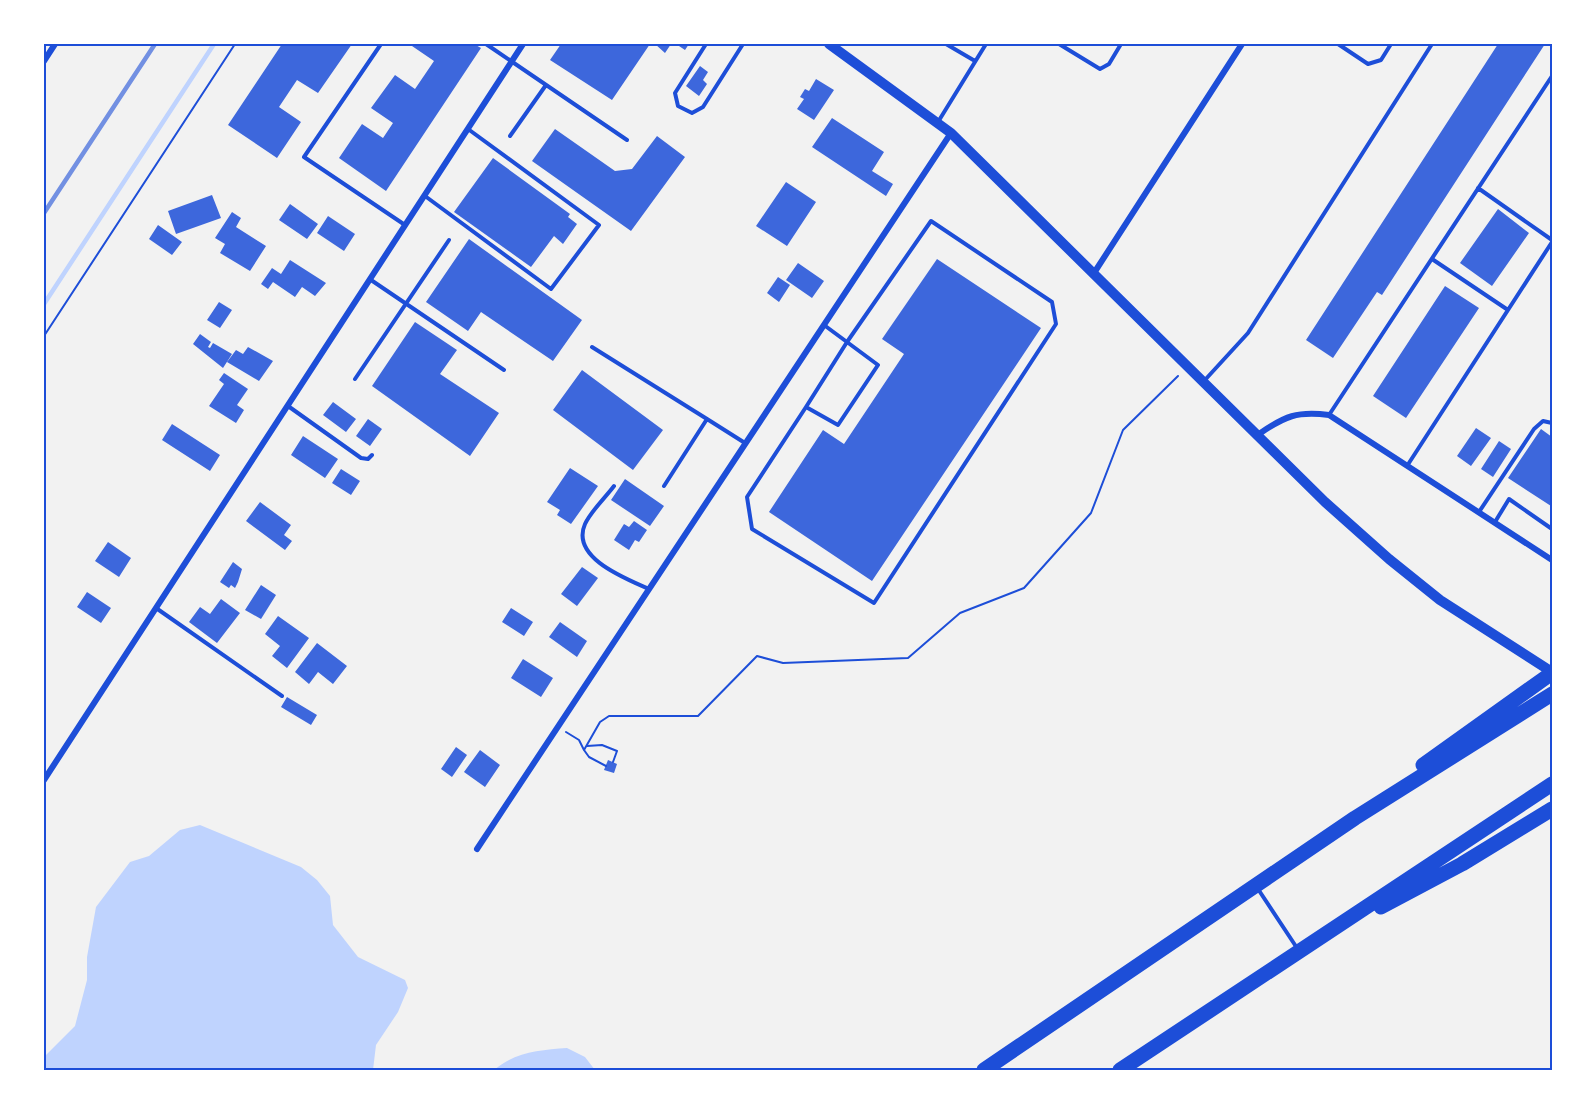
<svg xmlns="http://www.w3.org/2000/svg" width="1596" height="1114" font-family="'Archivo Narrow',sans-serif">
<rect width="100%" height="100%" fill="#f2f2f2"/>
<path fill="#bfd3fe" d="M 200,825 L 301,867 L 317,880 L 330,896 L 333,925 L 358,957 L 405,980 L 408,988 L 398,1012 L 376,1045 L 373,1070 L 44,1070 L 44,1057 L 75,1026 L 87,980 L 87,957 L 96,907 L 130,862 L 149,856 L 180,830 Z
M 567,1048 L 585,1057 L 595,1070 L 494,1070 C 515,1052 540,1050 567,1048 Z"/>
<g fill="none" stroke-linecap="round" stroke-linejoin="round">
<path stroke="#bfd3fe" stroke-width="4.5" d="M 44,304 L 214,44"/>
</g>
<path fill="#3d67dc" d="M 282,44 L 352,44 L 318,93 L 297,80 L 279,107 L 301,122 L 277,158 L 228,125 Z
M 414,44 L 474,44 L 481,48 L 386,191 L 339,158 L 362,124 L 383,138 L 393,123 L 371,108 L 395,75 L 415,89 L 434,61 L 412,46 Z
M 561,44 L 650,44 L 612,100 L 550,60 Z
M 655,44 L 671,44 L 665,53 Z
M 676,44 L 689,44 L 685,50 Z
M 1498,44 L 1545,44 L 1382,295 L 1377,292 L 1333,358 L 1306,340 Z
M 700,66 L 708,72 L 703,80 L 707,84 L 699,96 L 686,86 Z
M 816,79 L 834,90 L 814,120 L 797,109 L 804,99 L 800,97 L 805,89 L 809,91 Z
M 832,118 L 884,152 L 872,171 L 893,184 L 886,196 L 812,147 Z
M 555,129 L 615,171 L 632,169 L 657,136 L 685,157 L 631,231 L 532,161 Z
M 493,158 L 570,214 L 568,217 L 577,224 L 563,244 L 554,236 L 531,267 L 454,212 Z
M 786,182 L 816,202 L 787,246 L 756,226 Z
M 212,195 L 221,218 L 176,234 L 168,211 Z
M 290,204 L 318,224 L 307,239 L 279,220 Z
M 1498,209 L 1529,233 L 1492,286 L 1460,263 Z
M 232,212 L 241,218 L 236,227 L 266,246 L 250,271 L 220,253 L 225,244 L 215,238 Z
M 328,216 L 355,234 L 344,251 L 317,233 Z
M 158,225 L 182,242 L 172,255 L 149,239 Z
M 469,239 L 582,320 L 553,361 L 481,312 L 468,331 L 426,302 Z
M 937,259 L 1041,328 L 872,581 L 769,512 L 823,430 L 844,444 L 904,354 L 882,339 Z
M 290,260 L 326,283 L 315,296 L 302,287 L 295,297 L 273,282 L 268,289 L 261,284 L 272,268 L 281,274 Z
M 798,263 L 824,281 L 812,298 L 786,280 Z
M 778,277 L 790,285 L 779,302 L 767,293 Z
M 1445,286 L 1479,308 L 1406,418 L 1373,396 Z
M 219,302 L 232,310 L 220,328 L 207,320 Z
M 415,322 L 457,350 L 440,374 L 499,413 L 470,456 L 372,386 Z
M 200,334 L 211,342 L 208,347 L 210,348 L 213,343 L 232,354 L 223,368 L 193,344 Z
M 248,347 L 273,361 L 259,381 L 227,362 L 236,350 L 243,354 Z
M 582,370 L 663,430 L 633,470 L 553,410 Z
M 224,373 L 248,389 L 237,405 L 244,410 L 236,423 L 209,406 L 224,384 L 219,380 Z
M 333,402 L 356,419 L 346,432 L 323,415 Z
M 368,419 L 382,429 L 370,446 L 356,436 Z
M 172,424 L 220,455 L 210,471 L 162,440 Z
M 1476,428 L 1491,438 L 1471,466 L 1457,456 Z
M 1541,429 L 1552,437 L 1551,506 L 1508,478 Z
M 303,436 L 338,459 L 325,478 L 291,455 Z
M 1499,441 L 1511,449 L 1493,477 L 1481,469 Z
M 570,468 L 598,486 L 571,524 L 557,515 L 560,510 L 547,502 Z
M 341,469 L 360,481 L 351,495 L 332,483 Z
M 625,479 L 664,506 L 650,526 L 611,500 Z
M 260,502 L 291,525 L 284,535 L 292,541 L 285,550 L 246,521 Z
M 634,521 L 647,530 L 639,542 L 635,540 L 629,550 L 614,540 L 624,524 L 629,527 Z
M 108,542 L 131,558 L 119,577 L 95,561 Z
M 233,562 L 242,569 L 238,582 L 235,588 L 231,585 L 229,588 L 220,582 Z
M 582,567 L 598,578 L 577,606 L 561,594 Z
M 261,585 L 276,595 L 261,619 L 245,610 Z
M 87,592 L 111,608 L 101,623 L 77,607 Z
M 221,599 L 240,613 L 217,643 L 189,622 L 200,607 L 210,614 Z
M 511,608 L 533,622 L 524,636 L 502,622 Z
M 278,616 L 309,638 L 287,668 L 272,656 L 280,646 L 265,634 Z
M 560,622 L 587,641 L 577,657 L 549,637 Z
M 317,643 L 347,666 L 333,684 L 318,672 L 309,684 L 295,672 Z
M 523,659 L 553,678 L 541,697 L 511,678 Z
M 287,697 L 317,715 L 311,725 L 281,707 Z
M 456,747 L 467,755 L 452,777 L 441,769 Z
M 480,750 L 500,765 L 485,787 L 464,772 Z
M 608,760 L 617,764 L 614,773 L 604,770 Z"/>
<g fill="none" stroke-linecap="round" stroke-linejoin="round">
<path stroke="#1d4ed8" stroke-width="2" d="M 44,336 L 235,44
M 566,732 L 579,740 L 584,750 L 600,722 L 609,716 L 698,716 L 757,656 L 783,663 L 908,658 L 960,613 L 1024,588 L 1091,513 L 1123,430 L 1178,376
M 587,746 L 602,745 L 617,751 L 613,762
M 584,750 L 589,757 L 606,766"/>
<path stroke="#1d4ed8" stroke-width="4" d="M 381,44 L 304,157 L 405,225
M 486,44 L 627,140
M 706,44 L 675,93 L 678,106 L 692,113 L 703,107 L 743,44
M 946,44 L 975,61
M 1059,44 L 1100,69 L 1109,64 L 1121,44
M 1338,44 L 1368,64 L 1381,60 L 1391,44
M 938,122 L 986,44
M 510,136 L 546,85
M 1478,188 L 1552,240
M 425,196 L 551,289 L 599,225 L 468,129
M 1432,259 L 1508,310
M 371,280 L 504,370
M 592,347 L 707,419
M 355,379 L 449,240
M 1204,381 L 1248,333 L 1432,44
M 288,406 L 361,458 L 368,459 L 372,455
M 806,407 L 847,342 L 931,221 L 1052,302 L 1056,324 L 874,603 L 752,529 L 747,497 L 806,407 L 838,425 L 878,365 L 824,325
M 1329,415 L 1552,76
M 1407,466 L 1552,242
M 614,486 C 605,498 591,511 585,524 C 570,558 627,579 649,589
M 664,486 L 707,419 L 745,443
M 1479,512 L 1534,429 L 1543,421 L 1552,423
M 1495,522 L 1509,499 L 1552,529
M 156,608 L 282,696
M 1258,889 L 1297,948"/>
<path stroke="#1d4ed8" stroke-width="6" d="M 44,61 L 55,44
M 1094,273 L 1242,44
M 1259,434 C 1285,416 1297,411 1329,415 L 1552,560
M 44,780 L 523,44
M 477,849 L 951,133"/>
<path stroke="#1d4ed8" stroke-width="10" d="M 829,44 L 951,133 L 1325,502 L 1389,559 L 1440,600 L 1552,672"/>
<path stroke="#1d4ed8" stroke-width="15" d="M 1423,765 L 1552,673
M 1381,907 L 1462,864 L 1552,809
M 984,1070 L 1355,818 L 1552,694
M 1120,1070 L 1552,784"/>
<path stroke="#7290e2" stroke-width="4.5" d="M 44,213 L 155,44"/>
</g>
<rect width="1596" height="1114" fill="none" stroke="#ffffff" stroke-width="90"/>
<rect x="45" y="45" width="1506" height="1024" fill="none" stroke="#1d4ed8" stroke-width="2"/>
</svg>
